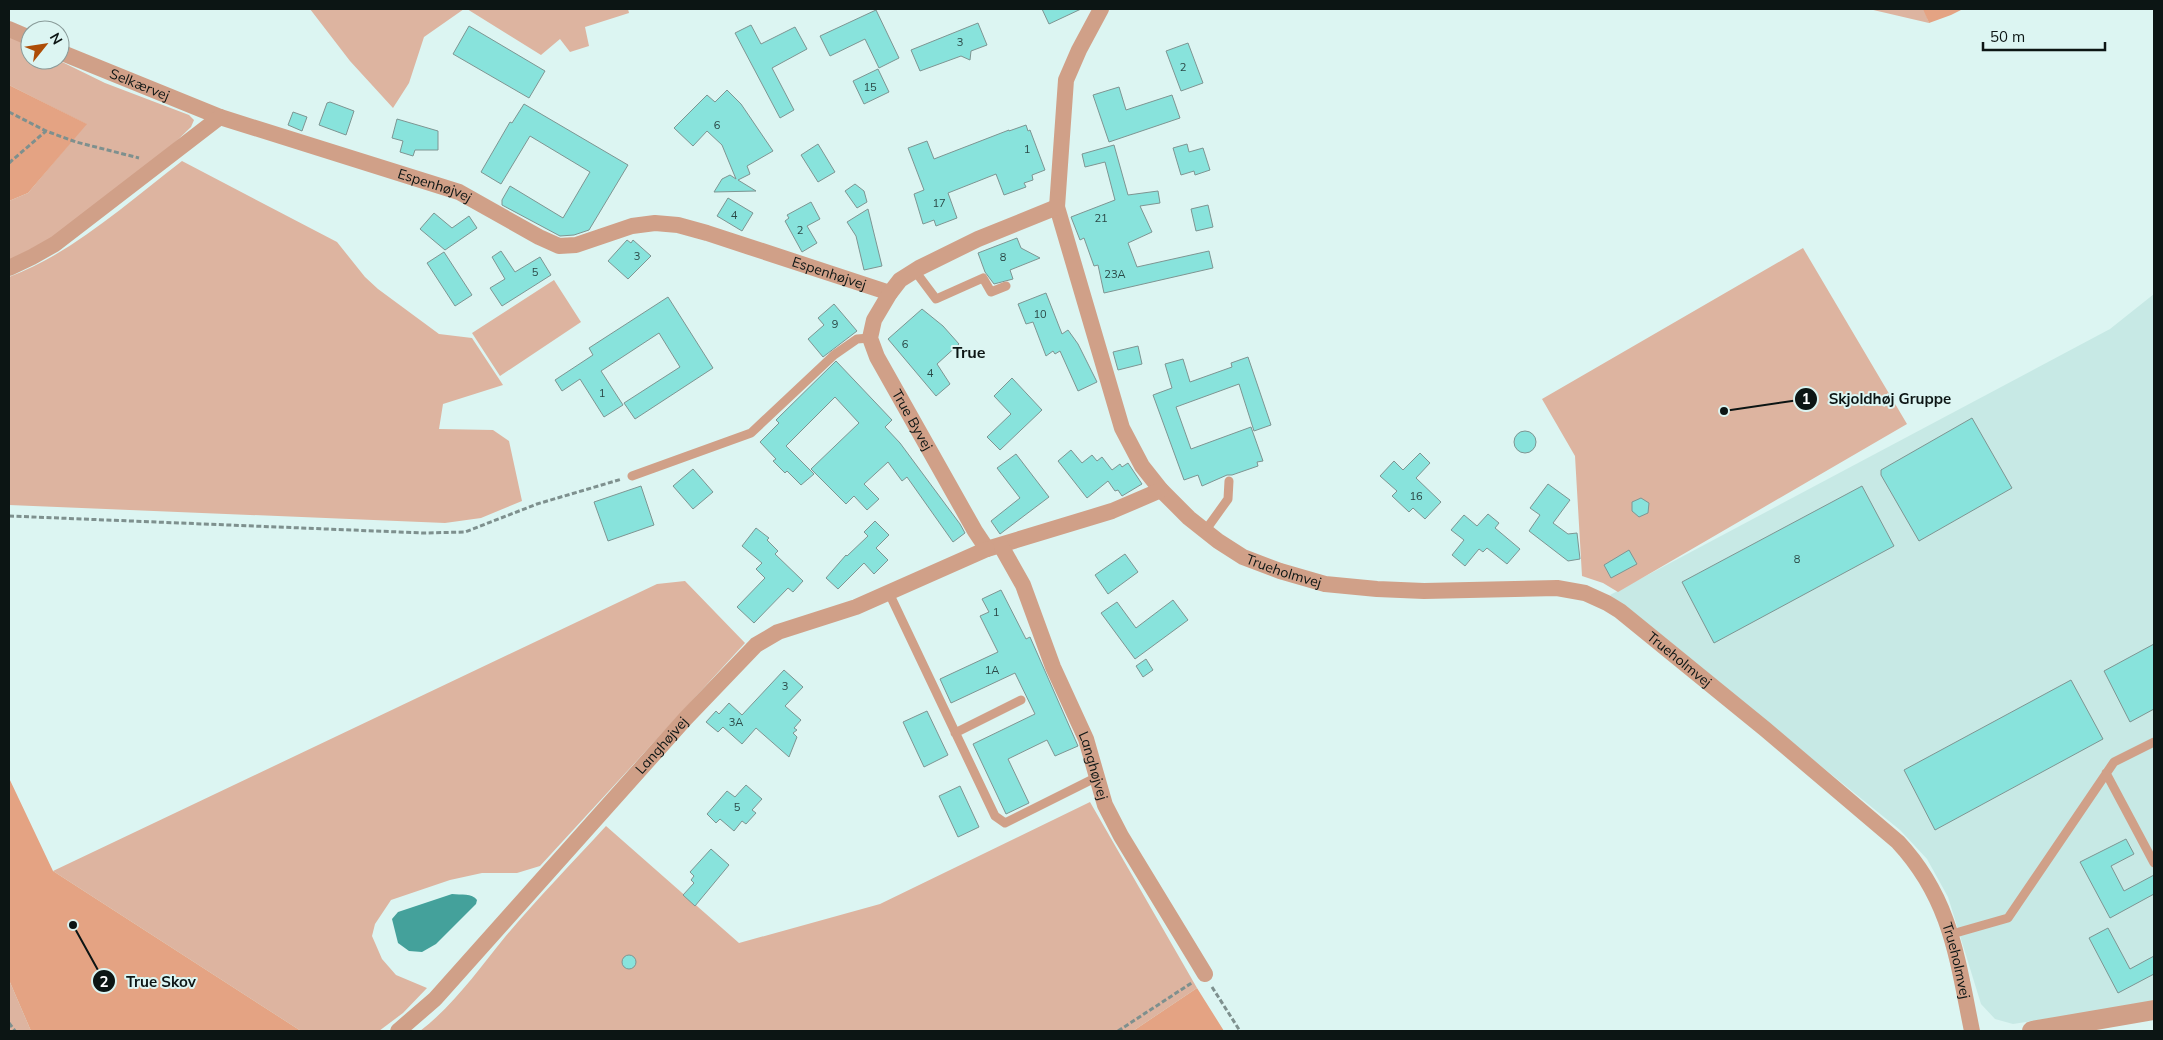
<svg xmlns="http://www.w3.org/2000/svg" width="2163" height="1040" font-family="Mulish,sans-serif">
<rect width="100%" height="100%" fill="#dcf5f2"/>
<path fill="#c7e9e5" d="M 2154,294 L 2154,1002 L 2013,1024 L 1995,1019 L 1981,1004 L 1948,897 L 1927,859 L 1900,830 L 1610,595 L 2110,329 Z"/>
<path fill="#ddb4a0" d="M 310,9 L 464,9 L 424,37 L 409,83 L 393,108 L 350,61 Z
M 467,9 L 628,9 L 629,13 L 585,27 L 589,46 L 570,52 L 560,39 L 541,55 Z
M 1869,9 L 1924,9 L 1929,23 Z
M 9,36 L 30,46 L 30,60 L 58,60 L 105,83 L 189,115 L 194,120 L 191,127 L 165,152 L 38,249 L 9,260 L 9,201 L 28,193 L 86,124 L 9,85 Z
M 182,161 L 337,242 L 365,277 L 378,289 L 439,334 L 472,338 L 503,385 L 443,404 L 439,429 L 493,430 L 509,441 L 522,501 L 481,518 L 445,523 L 9,505 L 9,277 C 73,253 127,203 182,161 Z
M 1803,248 L 1907,424 L 1618,592 L 1603,583 L 1582,576 L 1575,456 L 1542,399 Z
M 554,280 L 581,322 L 500,376 L 472,333 Z
M 685,581 L 745,643 L 540,866 L 517,873 L 482,873 L 450,880 L 391,900 L 375,924 L 372,936 L 382,959 L 396,975 L 427,988 L 403,1013 L 379,1031 L 301,1031 L 53,871 L 657,584 Z
M 1090,802 L 1197,988 L 1133,1031 L 420,1031 C 454,1005 478,970 505,937 C 537,899 572,863 606,826 L 739,943 L 880,904 Z
M 9,980 L 31,1031 L 9,1031 Z"/>
<path fill="#e4a383" d="M 1923,9 L 1963,9 L 1951,15 L 1929,23 Z
M 9,85 L 87,124 L 28,193 L 9,201 Z
M 9,778 L 53,871 L 301,1031 L 31,1031 L 9,980 Z
M 1197,988 L 1224,1031 L 1133,1031 Z"/>
<path fill="#44a19b" d="M 452,894 C 461,895 472,893 477,900 L 476,904 L 436,944 L 422,952 L 409,951 L 398,943 L 392,919 L 398,912 Z"/>
<path fill="#88e3dc" stroke="#7e9592" d="M 1042,9 L 1081,9 L 1049,24 Z
M 876,10 L 899,58 L 879,68 L 865,39 L 830,56 L 820,36 Z
M 978,23 L 987,45 L 971,51 L 970,60 L 961,56 L 920,71 L 911,50 Z
M 751,25 L 761,44 L 795,27 L 807,49 L 772,68 L 794,110 L 780,118 L 735,33 Z
M 469,26 L 545,71 L 529,98 L 453,54 Z
M 1188,43 L 1203,83 L 1181,91 L 1166,51 Z
M 878,69 L 889,92 L 864,104 L 853,81 Z
M 1119,87 L 1126,110 L 1172,95 L 1180,118 L 1109,142 L 1093,95 Z
M 727,90 L 741,104 L 773,151 L 747,166 L 750,174 L 738,180 L 756,191 L 714,192 L 722,179 L 730,175 L 736,179 L 722,145 L 707,131 L 693,146 L 674,128 L 707,95 L 715,102 Z
M 330,102 L 354,111 L 346,135 L 319,125 L 327,103 Z
M 524,104 L 628,165 L 589,230 L 574,235 L 560,236 L 502,205 L 502,200 L 510,186 L 563,218 L 590,172 L 530,136 L 501,184 L 481,172 L 510,122 L 512,123 Z
M 293,112 L 307,117 L 302,131 L 288,125 Z
M 397,119 L 438,131 L 438,150 L 415,150 L 413,156 L 400,152 L 403,141 L 392,138 Z
M 1026,125 L 1028,131 L 1030,130 L 1045,170 L 1032,175 L 1033,180 L 1024,183 L 1026,187 L 1004,195 L 996,174 L 948,193 L 957,218 L 936,226 L 934,220 L 923,224 L 914,194 L 924,190 L 908,148 L 927,141 L 934,159 L 1009,130 L 1009,131 Z
M 818,144 L 835,172 L 818,182 L 801,155 Z
M 1187,144 L 1189,152 L 1203,148 L 1210,170 L 1195,175 L 1194,171 L 1181,175 L 1173,148 Z
M 1114,145 L 1128,195 L 1158,191 L 1160,203 L 1140,206 L 1152,232 L 1128,243 L 1137,267 L 1209,251 L 1213,268 L 1104,293 L 1098,265 L 1094,266 L 1084,238 L 1080,240 L 1071,217 L 1115,200 L 1105,162 L 1085,167 L 1082,154 Z
M 855,184 L 864,191 L 867,202 L 857,208 L 845,191 Z
M 728,198 L 753,213 L 742,231 L 717,216 Z
M 811,202 L 820,219 L 807,226 L 817,243 L 802,252 L 785,221 L 789,218 L 787,215 Z
M 1208,205 L 1213,227 L 1196,231 L 1191,209 Z
M 868,209 L 882,266 L 864,270 L 856,236 L 847,222 Z
M 434,213 L 452,228 L 469,216 L 477,228 L 445,250 L 420,229 Z
M 1017,238 L 1021,248 L 1040,258 L 1010,270 L 1013,279 L 994,284 L 985,272 L 978,253 Z
M 627,240 L 631,243 L 633,240 L 651,256 L 628,279 L 608,261 Z
M 501,251 L 515,272 L 540,257 L 551,275 L 502,306 L 490,288 L 505,279 L 492,257 Z
M 444,252 L 472,295 L 455,306 L 427,263 Z
M 1046,293 L 1062,334 L 1068,330 L 1078,344 L 1097,382 L 1078,391 L 1060,351 L 1055,354 L 1053,351 L 1046,356 L 1033,322 L 1026,324 L 1018,304 Z
M 668,297 L 713,368 L 635,419 L 624,403 L 680,367 L 659,333 L 601,371 L 623,405 L 604,417 L 580,379 L 562,391 L 555,380 L 593,355 L 589,348 Z
M 834,304 L 857,331 L 823,357 L 808,339 L 824,325 L 818,318 Z
M 922,309 L 943,326 L 959,344 L 937,364 L 950,384 L 936,396 L 888,339 Z
M 1138,346 L 1142,364 L 1118,370 L 1113,352 Z
M 1248,357 L 1271,425 L 1254,431 L 1239,384 L 1176,407 L 1191,449 L 1251,427 L 1263,461 L 1257,462 L 1258,466 L 1232,475 L 1227,475 L 1202,486 L 1198,475 L 1184,480 L 1153,395 L 1172,388 L 1165,364 L 1183,359 L 1190,382 L 1232,367 L 1231,363 Z
M 836,361 L 892,420 L 885,427 L 900,443 L 960,524 L 965,533 L 953,542 L 907,477 L 902,481 L 888,462 L 864,484 L 879,499 L 867,510 L 854,496 L 846,504 L 811,469 L 859,423 L 835,397 L 786,446 L 814,474 L 801,485 L 787,471 L 785,473 L 773,461 L 776,459 L 760,442 L 779,423 L 776,420 Z
M 1012,378 L 1042,410 L 1000,450 L 987,437 L 1011,414 L 994,396 Z
M 1972,418 L 2012,488 L 1919,541 L 1881,475 L 1881,470 Z
M1514 442a11 11 0 1 1 22 0a11 11 0 1 1-22 0Z
M 1071,450 L 1082,463 L 1092,455 L 1097,461 L 1102,457 L 1112,470 L 1120,464 L 1122,467 L 1128,463 L 1142,484 L 1122,496 L 1118,490 L 1115,491 L 1108,481 L 1087,498 L 1058,461 Z
M 1420,453 L 1430,463 L 1416,478 L 1441,502 L 1425,519 L 1413,508 L 1409,512 L 1392,496 L 1397,491 L 1380,476 L 1394,461 L 1403,470 Z
M 1016,454 L 1049,497 L 1000,534 L 991,521 L 1020,498 L 997,468 Z
M 693,469 L 713,492 L 693,509 L 673,486 Z
M 1548,484 L 1570,500 L 1553,523 L 1568,534 L 1577,533 L 1580,559 L 1568,561 L 1529,531 L 1540,515 L 1530,508 Z
M 641,486 L 654,525 L 608,541 L 594,502 Z
M 1862,486 L 1894,546 L 1714,643 L 1682,582 Z
M 1641,498 L 1649,503 L 1648,513 L 1639,517 L 1632,511 L 1632,502 Z
M 1488,514 L 1499,523 L 1495,528 L 1520,549 L 1507,564 L 1487,548 L 1483,552 L 1479,549 L 1465,566 L 1452,555 L 1464,540 L 1451,530 L 1464,515 L 1477,526 Z
M 875,521 L 889,535 L 876,548 L 888,560 L 874,574 L 864,563 L 838,589 L 826,578 L 846,555 L 847,556 L 868,536 L 864,532 Z
M 756,528 L 769,538 L 767,540 L 778,551 L 775,554 L 803,581 L 793,592 L 788,588 L 754,623 L 737,607 L 765,578 L 756,569 L 762,563 L 742,546 Z
M 1629,550 L 1637,564 L 1611,578 L 1604,565 Z
M 1125,554 L 1138,572 L 1108,594 L 1095,575 Z
M 1001,590 L 1026,639 L 1030,637 L 1078,746 L 1055,756 L 1047,740 L 1008,759 L 1029,803 L 1006,814 L 973,744 L 1035,714 L 1015,673 L 951,703 L 940,679 L 998,652 L 980,616 L 989,612 L 982,599 Z
M 1173,600 L 1188,620 L 1135,659 L 1101,613 L 1117,602 L 1136,628 Z
M 2154,644 L 2154,709 L 2130,722 L 2104,671 Z
M 1146,659 L 1153,670 L 1143,677 L 1136,666 Z
M 784,670 L 803,687 L 785,706 L 801,720 L 794,728 L 797,730 L 793,733 L 797,737 L 789,757 L 756,728 L 742,744 L 723,727 L 718,732 L 706,722 L 716,711 L 719,714 L 729,703 L 742,715 Z
M 2071,680 L 2103,739 L 1935,830 L 1904,770 Z
M 927,711 L 948,755 L 924,767 L 903,722 Z
M 746,785 L 762,799 L 752,810 L 756,813 L 746,824 L 742,821 L 734,831 L 720,819 L 716,823 L 707,814 L 727,791 L 735,797 Z
M 960,786 L 979,827 L 958,837 L 939,796 Z
M 2126,839 L 2134,854 L 2111,866 L 2124,891 L 2154,875 L 2154,894 L 2110,918 L 2080,862 Z
M 711,849 L 729,865 L 695,906 L 683,895 L 694,883 L 691,880 L 694,876 L 690,872 Z
M 2108,928 L 2130,969 L 2154,956 L 2154,974 L 2118,993 L 2089,938 Z
M622 962a7 7 0 1 1 14 0a7 7 0 1 1-14 0Z"/>
<g fill="none" stroke-linecap="round" stroke-linejoin="round">
<path stroke="#7e908e" stroke-width="3" stroke-dasharray="5 2.5" stroke-linecap="butt" d="M 9,112 L 46,131
M 9,163 L 46,131 L 76,142 L 139,158
M 9,516 L 424,533 L 465,532 L 537,504 L 622,479
M 1212,987 L 1240,1031
M 9,1023 L 15,1031
M 1118,1031 L 1193,982"/>
<path stroke="#d0a088" stroke-width="9" d="M 915,271 L 936,299 L 983,278 L 991,292 L 1006,286
M 632,476 L 751,433 L 834,355 L 857,339 L 870,338
M 1205,531 L 1228,499 L 1229,481
M 889,593 L 995,816 L 1005,823 L 1097,777
M 955,733 L 1021,700
M 2106,773 L 2154,863
M 1952,934 L 2008,918 L 2114,762 L 2154,742"/>
<g stroke="#d0a088" stroke-width="16">
<path id="s1" d="M 1101,9 L 1079,50 L 1066,80 L 1057,207 L 1122,428 L 1142,466 L 1161,490 L 1189,518 L 1218,541 L 1243,557 L 1280,571 L 1325,584 L 1377,589 L 1424,591 L 1557,588 L 1585,593 L 1607,603 L 1620,611 L 1765,729 L 1898,842 C 1951,899 1957,958 1972,1031"/>
<path d="M 9,29 L 30,38"/>
<path id="s2" d="M 60,52 L 220,117 L 459,192 L 539,237 L 559,246 L 576,245 L 632,226 L 655,223 L 678,225 L 707,233 L 890,293"/>
<path id="s3" d="M 1057,207 L 978,239 L 919,268 L 900,280 L 890,293 L 874,320 L 870,338 L 877,357 L 975,531 L 987,549 L 1112,511 L 1161,490"/>
<path d="M 9,268 L 32,257 L 55,244 L 220,117"/>
<path id="s4" d="M 1001,546 L 1023,585 L 1053,667 L 1086,739 L 1105,805 L 1121,836 L 1205,974"/>
<path id="s5" d="M 398,1031 L 435,999 L 686,718 L 756,645 L 778,632 L 856,607 L 987,549"/>
</g>
<path stroke="#d0a088" stroke-width="20" d="M 2032,1031 L 2154,1010"/>
</g>
<g text-anchor="middle" dominant-baseline="central" stroke-width="4" stroke-linejoin="round" paint-order="stroke">
<g font-size="11" fill="#2b4846">
<text x="960" y="42">3</text>
<text x="1183" y="67">2</text>
<text x="870" y="87">15</text>
<text x="717" y="125">6</text>
<text x="1027" y="149">1</text>
<text x="939" y="203">17</text>
<text x="734" y="215">4</text>
<text x="1101" y="218">21</text>
<text x="800" y="230">2</text>
<text x="637" y="256">3</text>
<text x="1003" y="257">8</text>
<text x="535" y="272">5</text>
<text x="1115" y="274">23A</text>
<text x="1040" y="314">10</text>
<text x="835" y="324">9</text>
<text x="905" y="344">6</text>
<text x="930" y="373">4</text>
<text x="602" y="393">1</text>
<text x="1416" y="496">16</text>
<text x="1797" y="559">8</text>
<text x="996" y="612">1</text>
<text x="992" y="670">1A</text>
<text x="785" y="686">3</text>
<text x="736" y="722">3A</text>
<text x="737" y="807">5</text>
</g>
<g font-size="14" fill="#0c1514" stroke="#dcf5f2">
<text stroke="none"><textPath href="#s2" startOffset="86">Selkærvej</textPath></text>
<text stroke="none"><textPath href="#s2" startOffset="398">Espenhøjvej</textPath></text>
<text stroke="none"><textPath href="#s2" startOffset="818">Espenhøjvej</textPath></text>
<text stroke="none"><textPath href="#s3" startOffset="332">True Byvej</textPath></text>
<text stroke="none"><textPath href="#s1" startOffset="660">Trueholmvej</textPath></text>
<text stroke="none"><textPath href="#s1" startOffset="1080">Trueholmvej</textPath></text>
<text stroke="none"><textPath href="#s5" startOffset="389">Langhøjvej</textPath></text>
<text stroke="none"><textPath href="#s4" startOffset="239">Langhøjvej</textPath></text>
<text stroke="none"><textPath href="#s1" startOffset="1499">Trueholmvej</textPath></text>
</g>
<g font-size="16" font-weight="bold" fill="#0c1514" stroke="#dcf5f2">
<text x="969" y="352">True</text>
</g>
</g>
<path fill="none" stroke="#0c1514" stroke-width="2" d="M1724 411L1806 399M73 925L104 981"/>
<g fill="#0c1514" stroke="#dcf5f2" stroke-width="2">
<circle cx="1724" cy="411" r="5"/>
<circle cx="73" cy="925" r="5"/>
<circle cx="1806" cy="399" r="12"/>
<circle cx="104" cy="981" r="12"/>
</g>
<g font-size="15" text-anchor="middle" font-weight="bold" fill="#fff">
<text x="1806" y="404">1</text>
<text x="104" y="987">2</text>
</g>
<g font-size="15" text-anchor="middle" font-weight="bold" fill="#0c1514" stroke="#dcf5f2" stroke-width="4" stroke-linejoin="round" paint-order="stroke">
<text x="1890" y="404">Skjoldhøj Gruppe</text>
<text x="161" y="987">True Skov</text>
</g>
<rect width="2163" height="1040" fill="none" stroke="#0c1514" stroke-width="20"/>
<g transform="translate(45 45) rotate(60)"><circle r="24" fill="#dcf5f2" stroke="#899b99"/>
<path d="M0-4L9 19L0 12L-9 19Z" fill="#ad4d07"/>
<text y="-8" font-size="14" font-weight="bold" text-anchor="middle" fill="#0c1514">N</text>
</g>
<path d="M1983 42v8h122v-8" fill="none" stroke="#0c1514" stroke-width="2.5"/>
<text x="1990" y="42" font-size="15" fill="#0c1514" stroke="#dcf5f2" stroke-width="4" paint-order="stroke">50 m</text>
</svg>
